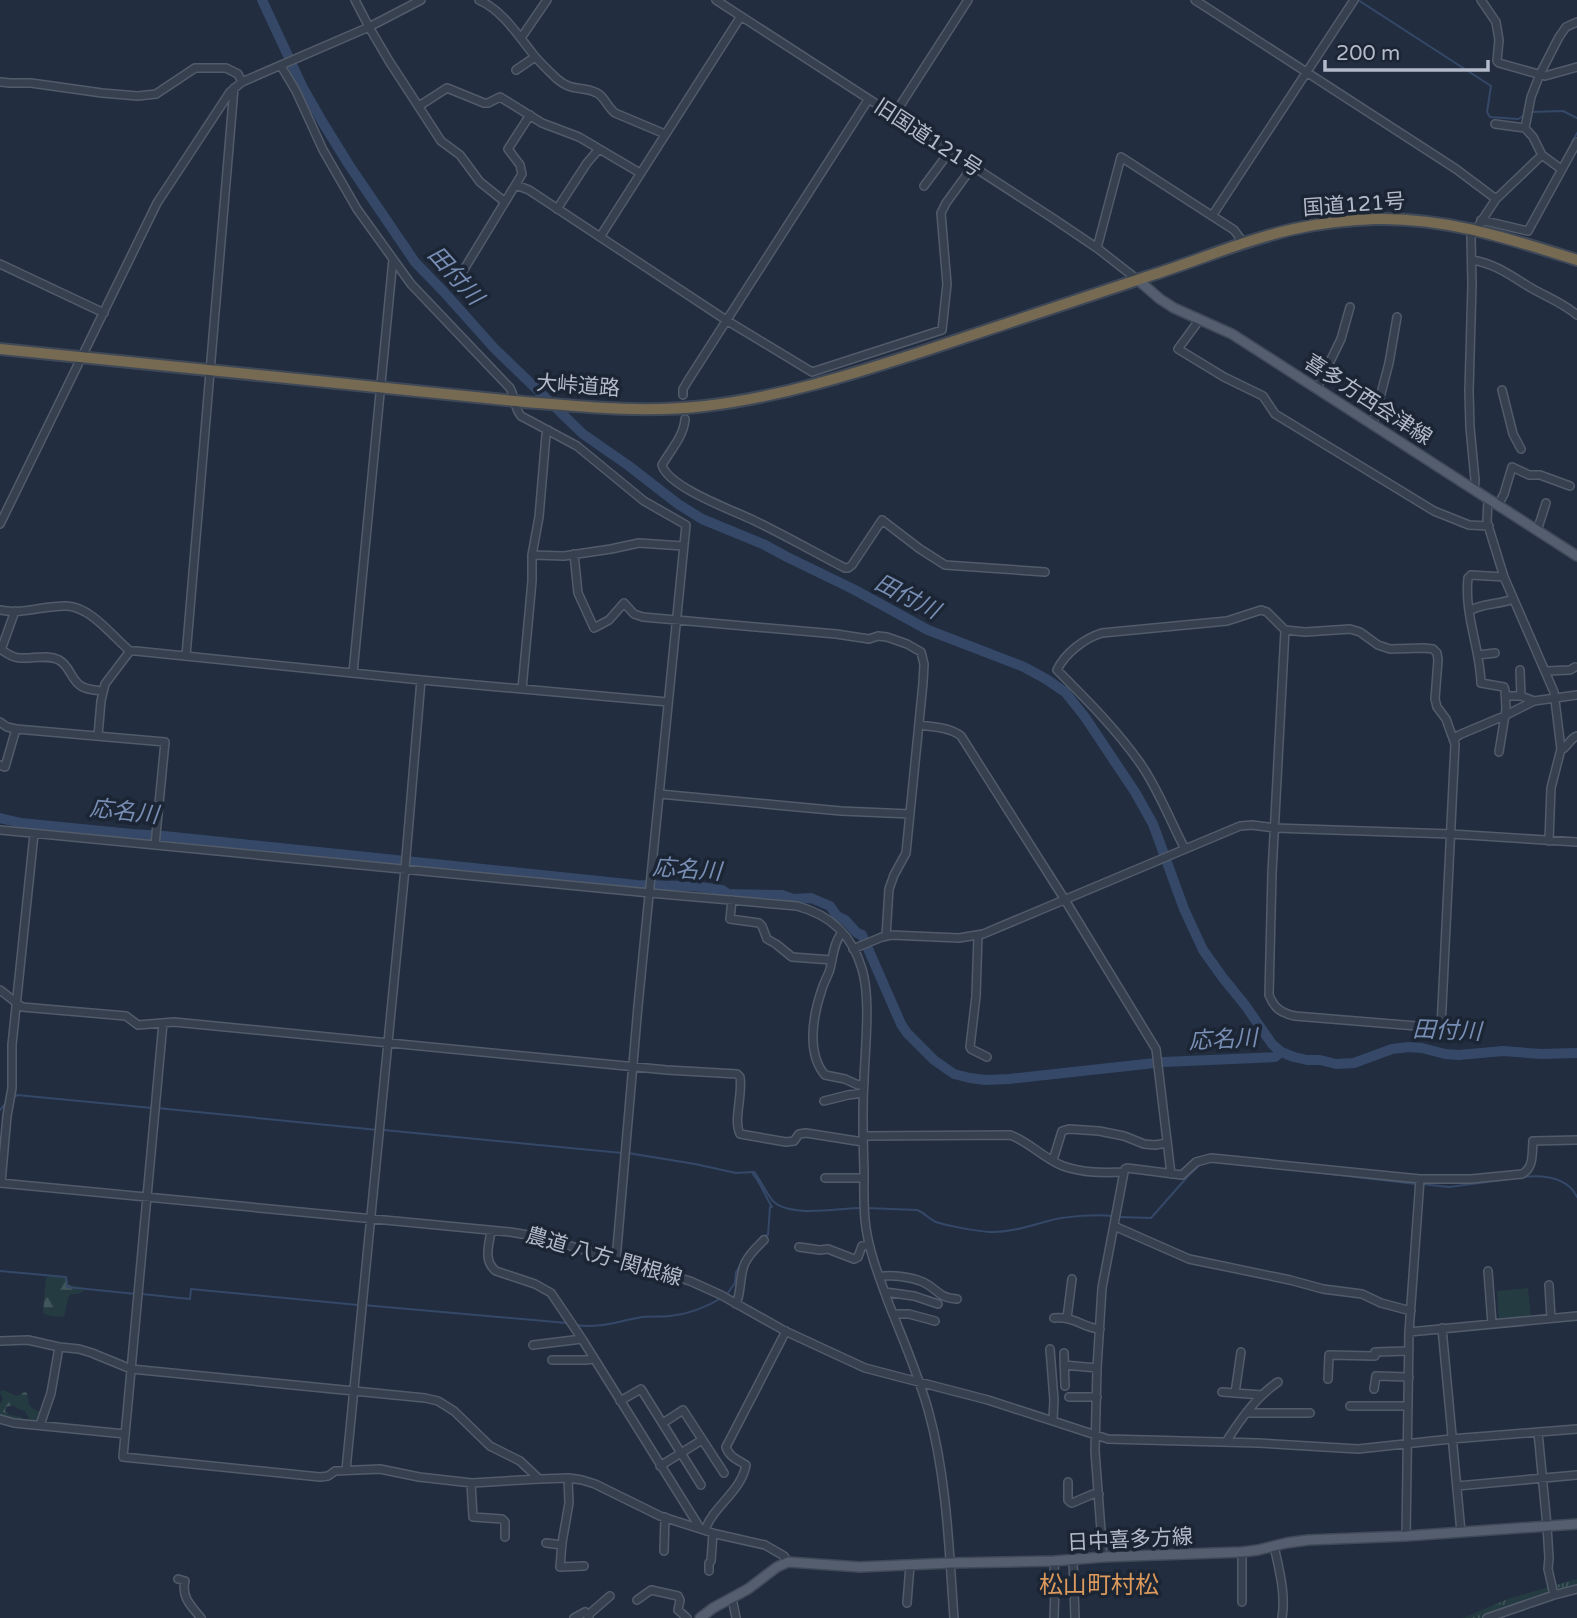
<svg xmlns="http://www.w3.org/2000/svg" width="1577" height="1618" font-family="'Varela Round','Noto Sans JP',sans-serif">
<defs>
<pattern id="forest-firs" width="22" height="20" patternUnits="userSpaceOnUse" patternTransform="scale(1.75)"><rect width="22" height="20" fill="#243c41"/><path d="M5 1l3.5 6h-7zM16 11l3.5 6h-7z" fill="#41565b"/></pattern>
<pattern id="park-tufts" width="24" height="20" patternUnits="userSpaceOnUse" patternTransform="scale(1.75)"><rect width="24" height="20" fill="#243c41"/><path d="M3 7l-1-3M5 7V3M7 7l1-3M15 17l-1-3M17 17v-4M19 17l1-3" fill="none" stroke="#41565b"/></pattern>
</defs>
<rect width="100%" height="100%" fill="#222d40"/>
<path fill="#243c41" d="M 1528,1288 L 1531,1318 L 1499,1320 L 1497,1291 Z"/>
<path fill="url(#forest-firs)" d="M 51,1275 L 67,1277 L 68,1285 L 82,1287 L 83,1291 L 78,1294 L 71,1294 L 68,1298 L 64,1317 L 50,1316 L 43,1313 L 46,1278 Z
M 3,1390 L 17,1396 L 24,1392 L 27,1393 L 29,1405 L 33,1409 L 41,1412 L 36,1420 L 30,1420 L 25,1411 L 18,1409 L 13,1405 L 6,1407 L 5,1411 L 10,1415 L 21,1417 L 23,1419 L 21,1422 L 0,1417 L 0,1404 L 3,1399 L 0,1392 Z"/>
<path fill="url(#park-tufts)" d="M 1577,1579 L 1577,1588 L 1558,1593 L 1482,1618 L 1463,1618 L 1508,1599 Z"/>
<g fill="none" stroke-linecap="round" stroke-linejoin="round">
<path stroke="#354868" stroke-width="2" d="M 1358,0 L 1491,86 L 1487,112 L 1490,117 L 1518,119 L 1525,115
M 1530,112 L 1563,111 L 1577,118
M 1575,144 L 1572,142 L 1577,133
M 12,1099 L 17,1095 L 152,1108
M 157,1108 L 378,1130
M 0,1110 L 5,1104
M 384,1130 L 622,1153
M 628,1153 L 695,1164 L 736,1173 L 753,1172
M 1296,1170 L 1416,1184
M 754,1172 L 753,1174 C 761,1183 765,1196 772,1207 L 770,1207 L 768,1235 L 762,1236 L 756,1243
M 755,1173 C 761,1181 766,1193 773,1201 C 790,1218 838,1208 861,1208
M 1522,1177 C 1542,1175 1567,1176 1577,1197
M 1422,1184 L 1449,1187 L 1517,1178
M 866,1208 L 917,1210 C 925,1213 929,1219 936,1222 C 948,1226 976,1231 989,1232 C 1009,1233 1030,1226 1048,1221 C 1064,1216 1098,1214 1113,1216
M 1119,1217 L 1151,1218 L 1189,1175 L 1201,1164
M 0,1271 L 66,1277 L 67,1287 L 136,1294
M 142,1294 L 190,1299 L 191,1289 L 358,1305
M 727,1294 L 735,1283 L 736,1272 L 741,1265
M 363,1305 L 567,1323
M 576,1325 C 599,1329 619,1321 642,1317 C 651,1316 661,1317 670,1316 C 689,1314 707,1307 723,1297"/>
<path stroke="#354868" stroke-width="10" d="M 262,0 L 303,88 L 323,123 L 349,165 L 415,262 L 444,292 L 494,348 L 583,434 L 629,466 L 678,504 L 702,519 L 763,544 L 787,557 L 853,589 L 928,630 L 1024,667 L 1046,679 L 1065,692 L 1085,717 L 1135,792 L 1153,824 L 1184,909 L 1203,950 L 1223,978 L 1245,1005 L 1272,1044 L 1281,1052 L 1294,1057 L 1307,1060 L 1320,1060 L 1336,1064 L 1354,1063 L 1392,1049 L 1409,1047 L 1422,1048 L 1445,1054 L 1459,1055 L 1503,1051 L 1541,1054 L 1577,1053
M 0,818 L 21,823 L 132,834 L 164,836 L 637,885 L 693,886 L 722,890 L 728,894 L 782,895 L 793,899 L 811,898 L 830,906 L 837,916 L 845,920 L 857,933 L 862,935 L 901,1024 L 907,1033 L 934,1060 L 954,1074 L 970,1078 L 986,1080 L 1009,1079 L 1164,1062 L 1275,1057 L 1281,1052"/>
<g stroke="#525b6a" stroke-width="10">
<path id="minor" d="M 355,0 L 369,27 L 389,61 L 441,141 L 460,155 L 480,182 L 505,202
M 479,0 C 503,11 517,34 533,54 C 540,63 548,70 556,78 C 573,93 580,85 597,93 C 605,97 607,107 615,113 L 665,134
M 716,0 L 1054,219 L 1097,248 L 1138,280
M 1195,0 L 1456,169 L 1496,199
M 1481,0 L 1496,22 L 1499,40 L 1497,61 L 1499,63 L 1545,76 L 1577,67
M 521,38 L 547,0
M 281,66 L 296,91 L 323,150 L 357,209 L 411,284 L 510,388 C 515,397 514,408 521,416 L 577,446 L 644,501 L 686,525 L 638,1006 L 616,1260
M 516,70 L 535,57
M 0,82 L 10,83 L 31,83 L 102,93 L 138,96 L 156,94 L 195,68 L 226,68 L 238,74 L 242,82
M 419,106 L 447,88 L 484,103 L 488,103 L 500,97 L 542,123 L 579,137 L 640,173
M 894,115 L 968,0
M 1495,124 L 1525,128
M 1561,169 L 1542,155 L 1533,137 L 1525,128 L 1531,97 L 1540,74 L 1559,37 L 1566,27 L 1577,22
M 516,185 L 529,190 L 726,320 L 812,372 L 942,330 L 947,284 L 941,213 L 946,203 L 973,166
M 924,186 L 950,151
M 557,209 L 587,163 L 599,149
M 1212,216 L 1354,0
M 1481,220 L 1528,231 L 1577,142
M 600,237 L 741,16
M 1097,248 L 1121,157 L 1234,230 L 1240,238 L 1241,245
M 1472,260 C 1495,263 1514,278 1533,289 C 1549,298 1563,303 1577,315
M 0,264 L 104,313
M 463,271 L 522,174 L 520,165 L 508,149 L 530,115
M 1200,319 L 1178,349 L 1224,377 L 1263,396 L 1275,414 L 1434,511 L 1469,525 L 1489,526
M 1317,388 L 1341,339 L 1350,307
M 1502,390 L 1513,434 L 1521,449
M 683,395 L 683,389 L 689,379 L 868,100
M 685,419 C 684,436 670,451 662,465 C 668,487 732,510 753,520 C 784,535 814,552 845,568 L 848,568 L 852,565 L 882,520 L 920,549 L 945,565 L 1045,572
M 1373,424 L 1389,363 L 1397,317
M 1474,490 L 1475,480 L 1470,427 L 1469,391 L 1472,284 L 1471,237 L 1496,199 L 1542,155
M 1488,499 L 1487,522 L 1504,577 L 1554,692 L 1561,749 L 1551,788 L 1549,841
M 1498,505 L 1504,494 L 1512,467 L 1529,475 L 1540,475 L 1570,486
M 0,524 L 157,203 L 230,92 L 242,82 L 369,27 L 421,0
M 1537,531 L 1546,503
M 574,554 L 578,593 L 594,628 L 609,620 L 624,603 L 634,614 L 643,617 L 836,634 L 869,639 L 878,636 L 887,637 L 907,644 L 921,652 L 924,664 L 923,683 L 906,853 L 894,875 L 889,889 L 886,936
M 532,555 L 564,556 L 611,549 L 639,543 L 683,546
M 0,610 C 22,615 45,605 67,606 C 91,607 113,637 130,651 L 136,651 L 421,680 L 668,702
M 1469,611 C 1482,603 1498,605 1513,599
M 0,649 C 7,653 12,658 20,658 C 33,659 47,654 59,660 C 70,666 71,680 81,686 C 87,690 96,690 103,691
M 1,650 L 15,611
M 1478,655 L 1495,653
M 186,656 L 234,88
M 1520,670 L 1521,696
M 1546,671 L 1570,670 L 1575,667
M 353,673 L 393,259
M 522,689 L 532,581 L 532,555 L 539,517 L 546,435 L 548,430
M 1506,696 L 1521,696 L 1534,701
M 0,722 L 7,727 L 16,729
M 919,725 C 933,727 950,727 961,736 L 1065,900 L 1156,1049 L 1171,1174
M 98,736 L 101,701 L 105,684 L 130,651
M 1454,739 L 1459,735 L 1504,716 L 1534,701 L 1577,695
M 1561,750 C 1568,747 1569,739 1577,736
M 1499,752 L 1506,709 L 1505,690 L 1504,687 L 1481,683 C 1480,648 1464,614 1468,578 L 1471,575 L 1504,577
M 0,765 L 5,767 L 16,729 L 165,742 L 155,845
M 659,794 L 841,811 L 910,814
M 0,830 L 650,893 L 797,906 C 831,915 852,935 862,969 C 871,998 865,1049 864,1080 C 862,1110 863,1140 864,1170 C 864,1189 863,1209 866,1228 C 870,1255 880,1279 889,1304 C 903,1340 919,1376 929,1413 C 947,1479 949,1550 954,1618
M 1185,849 C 1170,821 1159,790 1140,763 C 1116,729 1086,699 1057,670 C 1065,653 1085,638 1102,633 L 1227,621 L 1261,610 L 1267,612 L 1285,630 L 1305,632 L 1350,629 L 1360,632 L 1378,645 L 1390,649 L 1424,648 L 1433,649 L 1437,653 L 1438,660 L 1435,699 L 1437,707 L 1446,719 L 1455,744 L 1441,1028 L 1295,1016 C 1281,1013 1274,1008 1269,995 L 1272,873 L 1285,630
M 732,900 L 730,919 L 759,923 L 762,926 L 767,939 L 776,944 L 792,957 L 832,960
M 842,933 C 834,941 833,957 830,969 C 828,976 824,982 822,989 C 813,1015 806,1053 825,1075 L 845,1079 L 858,1085 L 864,1084
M 978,935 L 976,996 L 970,1047 L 971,1049 L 987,1057
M 853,949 L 882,937 L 891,935 L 959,938 L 983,934 L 1240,826 L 1252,825 L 1275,828 L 1451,834 L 1577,842
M 0,990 L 22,1007 L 126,1016 L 138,1025 L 174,1022 L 667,1070 L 737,1074 L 740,1077 C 743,1095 733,1120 740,1134 L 786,1142 L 794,1141 L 799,1134 L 806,1133 L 863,1142
M 163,1023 L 123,1457 L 320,1477 L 328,1476 L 335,1471 L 380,1469 L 419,1477 L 472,1483 L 539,1479 L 569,1478 L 582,1480 L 595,1484 L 660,1516 L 716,1534 L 765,1545 L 784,1556 L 788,1562
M 824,1101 L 848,1095 L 863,1093
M 863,1136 L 1010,1135 C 1030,1142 1044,1159 1063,1166 C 1083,1173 1103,1173 1124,1172 L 1125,1169 L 1127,1168 L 1182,1175 L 1196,1162 L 1211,1158 L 1420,1179 L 1471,1179 L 1522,1174 C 1534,1168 1532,1153 1533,1141 L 1577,1140
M 1053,1160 L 1062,1131 L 1069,1129 L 1099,1131 L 1124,1136 L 1144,1144 L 1155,1145 L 1167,1143
M 825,1178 L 864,1178
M 0,1183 L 510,1232 L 540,1237 L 690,1281 L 721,1295 L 785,1331 L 865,1368 L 988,1400 L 1108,1439 L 1258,1443 L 1358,1449 L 1451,1439 L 1577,1429
M 1,1183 L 7,1116 L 12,1088 L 12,1045 L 34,834
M 1114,1226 L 1189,1259 L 1290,1280 L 1323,1289 L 1362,1294 L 1381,1303 L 1411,1311
M 491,1231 C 489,1245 483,1261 496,1271 L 535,1284 L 551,1293 L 582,1339 L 700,1528
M 799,1247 L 820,1250 L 828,1249 L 854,1259 L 858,1257 L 862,1246 L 869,1245
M 1488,1271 L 1492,1324
M 879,1277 C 891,1274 911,1277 923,1282 C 938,1289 938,1298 957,1299
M 1549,1285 L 1551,1318
M 885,1292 L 914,1296 L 938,1304
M 736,1304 C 742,1291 739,1275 745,1263 C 749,1254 757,1247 764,1240
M 893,1314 L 909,1314 L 935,1321
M 1054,1318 C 1075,1316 1083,1328 1100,1329
M 1067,1318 L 1072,1279
M 1442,1328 L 1461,1532
M 1409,1332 L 1577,1316
M 0,1341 L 28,1340 L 59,1347 L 79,1349 L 92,1353 L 131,1369 L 425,1398 L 438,1401 L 454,1411 L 490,1446 L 520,1461 L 539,1479
M 533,1345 L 582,1339
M 1050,1349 L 1054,1400 L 1053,1420
M 1064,1353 L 1065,1386
M 552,1360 L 586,1360 L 594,1359
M 1064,1365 L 1097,1368
M 1328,1379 L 1329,1355 L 1375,1356 L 1375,1352 L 1409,1351
M 1374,1389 L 1376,1376 L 1409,1377
M 1222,1392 L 1262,1395
M 1235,1393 L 1241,1352
M 1069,1397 L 1097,1397
M 620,1401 L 641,1389 L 701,1485
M 1350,1406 L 1408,1406
M 1246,1413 L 1310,1413
M 0,1419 L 14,1423 L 125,1434
M 663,1423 L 683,1410 L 724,1473
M 40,1425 L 51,1393 L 59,1347
M 1538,1432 L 1547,1526 L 1549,1558 L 1548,1569 L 1554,1595
M 1226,1442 C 1240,1420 1256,1397 1278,1382
M 660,1466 L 702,1440
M 346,1470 L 405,869 L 421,680
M 568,1478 L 569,1503 L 562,1543 L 560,1567 L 584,1566
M 1068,1482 L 1068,1500 L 1070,1502 L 1072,1503 L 1093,1494 L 1099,1494
M 471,1483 L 473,1517 L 502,1519 L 505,1522 L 505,1537
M 1457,1486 L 1577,1475
M 705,1530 C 714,1505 741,1492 746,1465 C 738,1460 729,1457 726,1447 L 786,1331
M 1406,1536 L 1409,1332 L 1420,1179
M 546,1543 L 562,1545
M 1274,1546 C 1279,1569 1286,1594 1282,1618
M 664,1551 L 665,1517
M 1242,1552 L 1242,1602
M 1103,1557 L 1095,1451 L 1097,1368 L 1102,1288 L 1124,1172
M 1073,1560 L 1075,1618
M 709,1571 L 709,1563 L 711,1561 L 713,1533
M 178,1579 L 185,1581 C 181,1597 191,1606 201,1618
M 732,1598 L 736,1618
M 637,1600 L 651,1590 L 678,1596 L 680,1600 L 678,1610 L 687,1618
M 907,1603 L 910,1565
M 588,1615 L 610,1596
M 574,1618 L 585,1612 L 589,1618
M 1054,1618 L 1055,1588 L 1054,1561
M 1487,1618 L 1554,1595 L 1577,1589"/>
</g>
<g stroke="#404958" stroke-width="12">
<path id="major" d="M 1138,280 L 1160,299 L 1174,308 L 1232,334 L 1577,556
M 700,1618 L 713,1608 L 748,1589 L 777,1567 L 788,1562 L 860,1567 L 950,1563 L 1054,1561 L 1103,1557 L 1242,1552 L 1258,1550 L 1286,1543 L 1308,1540 L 1406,1536 L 1577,1524"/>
</g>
<g stroke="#3f4857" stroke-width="14">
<path id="highway" d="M 0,349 L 525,402 C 585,407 645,413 705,406 C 780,397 850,375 921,352 C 997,327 1073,301 1149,276 C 1197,261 1244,240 1294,229 C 1320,223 1348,220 1375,219 C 1446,217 1510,239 1577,260"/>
</g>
<use href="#minor" stroke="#37404f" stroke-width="7"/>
<use href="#major" stroke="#545e6f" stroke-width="9"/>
<use href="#highway" stroke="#766a53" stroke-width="10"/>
</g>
<g text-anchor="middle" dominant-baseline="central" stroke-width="7" stroke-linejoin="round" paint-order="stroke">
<g font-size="21" fill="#b3bbca" stroke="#1c2534">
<text transform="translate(928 138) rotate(33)">旧国道121号</text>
<text transform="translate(1354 205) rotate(-4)">国道121号</text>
<text transform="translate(578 386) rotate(4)">大峠道路</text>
<text transform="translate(1368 400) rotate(33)">喜多方西会津線</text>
<text transform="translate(604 1257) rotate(16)">農道 八方-関根線</text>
<text transform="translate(1130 1540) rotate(-3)">日中喜多方線</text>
</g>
<g font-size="23" font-style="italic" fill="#788eb4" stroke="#1c2534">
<text transform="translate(455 276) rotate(48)">田付川</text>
<text transform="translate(907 597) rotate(27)">田付川</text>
<text transform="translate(124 812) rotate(6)">応名川</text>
<text transform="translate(687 870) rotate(4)">応名川</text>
<text transform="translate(1447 1031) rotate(2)">田付川</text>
<text transform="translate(1223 1040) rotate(-3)">応名川</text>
</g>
<g font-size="24" fill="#dc9a5c" stroke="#1c2534">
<text x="1099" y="1585">松山町村松</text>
</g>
</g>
<path d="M1325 60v10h163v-10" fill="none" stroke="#b3bbca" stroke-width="3.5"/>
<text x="1336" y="60" font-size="21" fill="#b3bbca" stroke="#1c2534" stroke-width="5" paint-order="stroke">200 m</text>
</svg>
